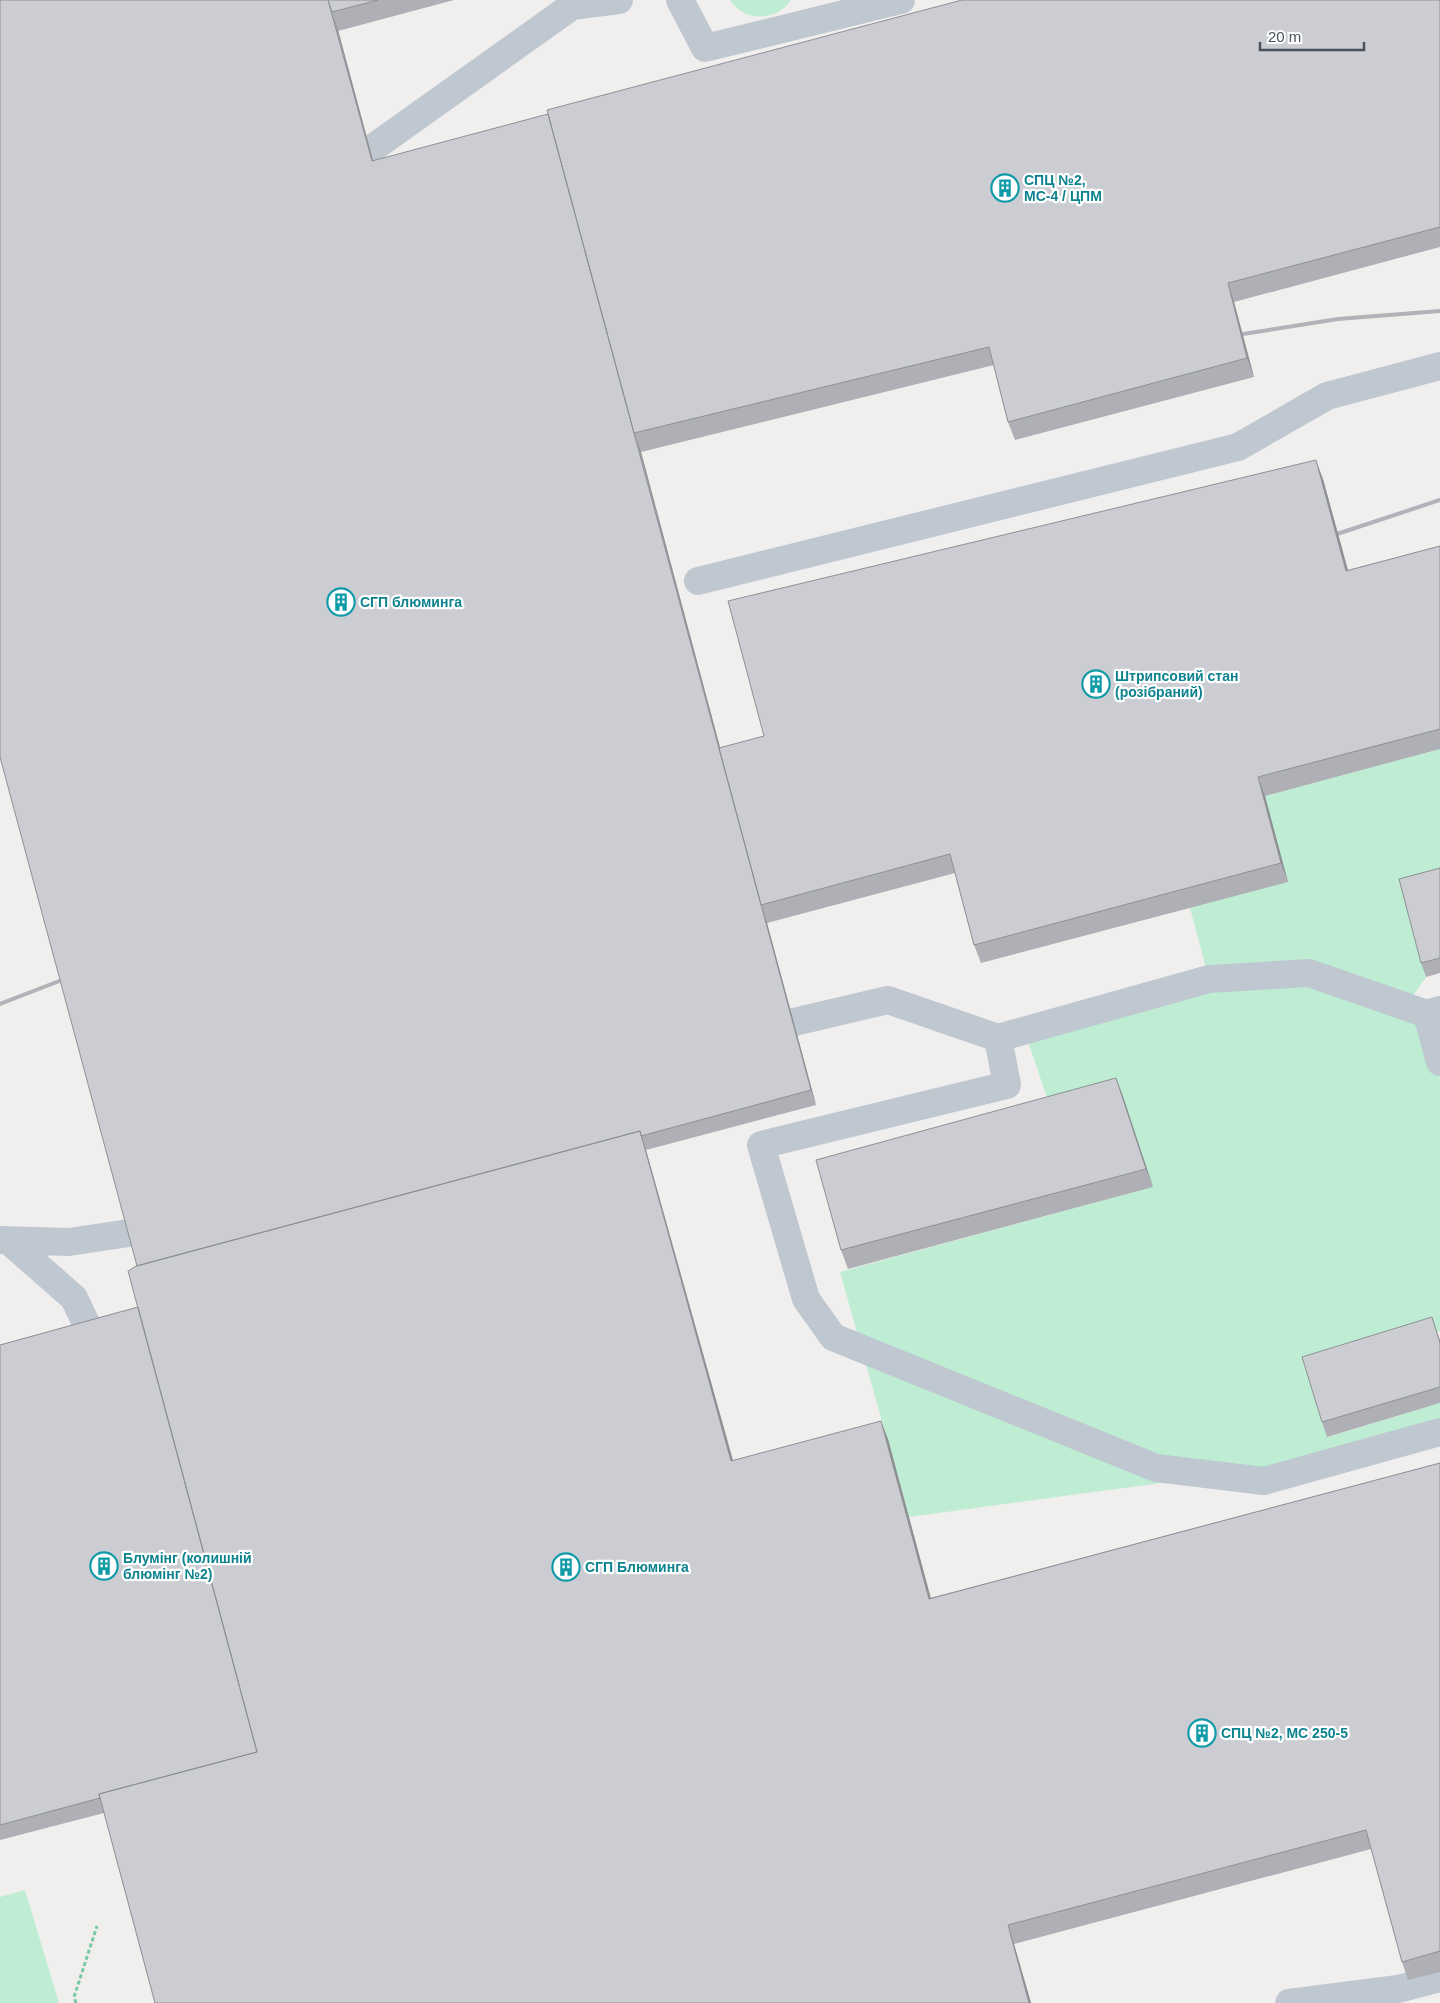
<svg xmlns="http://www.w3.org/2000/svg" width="1440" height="2003" font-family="Helvetica,sans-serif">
<rect width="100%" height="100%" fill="#f1eeee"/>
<path fill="#beedd3" d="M 730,0 L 791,0 C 776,22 744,22 730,0 Z
M 1440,749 L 1440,883 L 1404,893 L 1426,977 L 1406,1006 L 1440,1010 L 1440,1331 L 1308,1371 L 1328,1437 L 1440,1403 L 1440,1418 L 1257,1470 L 909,1517 L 840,1272 L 1152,1187 L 1053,1115 L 1024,1030 L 1209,979 L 1190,908 L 1265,796 Z
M 25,1890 L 59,2003 L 0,2003 L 0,1897 Z"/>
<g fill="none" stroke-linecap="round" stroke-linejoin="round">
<path stroke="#78c9a6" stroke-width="3" stroke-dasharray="4 2.5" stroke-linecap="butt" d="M 76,2003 L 74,1997 L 97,1926"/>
<path stroke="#bfc8d0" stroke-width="28" d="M 680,0 L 705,48 L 901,0
M 370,150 L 572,6 L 619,0
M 698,581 L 1238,447 L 1327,396 L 1440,366
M 1427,1014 L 1440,1062
M 794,1022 L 888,1000 L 998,1038 L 1209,979 L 1309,973 L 1427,1014 L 1440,1010
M 998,1038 L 1007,1085 L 761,1145 L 806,1299 L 833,1337 L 1156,1468 L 1264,1481 L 1440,1432
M 0,1240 L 69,1242 L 129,1233
M 9,1241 L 74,1298 L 92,1336
M 1289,2003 L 1398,1989 L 1440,1978"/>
<path stroke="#b1b3b8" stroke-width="4" d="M 1243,334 L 1338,319 L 1440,311
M 1337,534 L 1440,500
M 0,1004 L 62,980"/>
</g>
<path fill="#afb0b5" d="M 0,0 L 454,0 L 338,31 L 338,30 L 373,161 L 1440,0 L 1440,247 L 1234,302 L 1254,377 L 1015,440 L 1008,422 L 994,365 L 641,452 L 720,748 L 764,736 L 1323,479 L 1348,570 L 1440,546 L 1440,749 L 1265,796 L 1288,882 L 981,963 L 974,945 L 955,873 L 767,923 L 816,1105 L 646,1150 L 733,1460 L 888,1439 L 930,1598 L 1440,1463 L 1440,1972 L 1408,1980 L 1402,1962 L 1371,1849 L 1014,1944 L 1031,2003 L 155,2003 L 104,1813 L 0,1840 L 0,1345 L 138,1307 L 137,1266 Z
M 1440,868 L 1440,973 L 1426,977 L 1421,963 Z
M 1116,1078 L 1153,1187 L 848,1269 L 841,1250 Z
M 1432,1317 L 1440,1340 L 1440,1403 L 1327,1437 L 1322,1422 Z"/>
<path fill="#8e9094" d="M 333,15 L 338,30 L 377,175 L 372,161 Z
M 1228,283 L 1234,302 L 1254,377 L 1247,358 Z
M 636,437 L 641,452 L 762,904 L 761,905 Z
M 1316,460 L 1323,479 L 1353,589 L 1346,571 Z
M 1258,777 L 1265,796 L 1288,882 L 1281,863 Z
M 762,909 L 767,923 L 816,1105 L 811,1090 Z
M 1116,1078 L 1123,1096 L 1153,1187 L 1146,1169 Z
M 640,1131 L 646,1150 L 738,1479 L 731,1461 Z
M 881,1421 L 888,1439 L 936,1617 L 929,1599 Z
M 1008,1925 L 1014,1944 L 1031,2003 L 1029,2003 Z"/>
<path fill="#cbcdd3" stroke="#8e9094" d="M 0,0 L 328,0 L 372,161 L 548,114 L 811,1090 L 641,1136 L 640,1131 L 137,1266 L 0,757 Z
M 328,0 L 378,0 L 332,12 Z
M 962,0 L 1440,0 L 1440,227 L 1228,283 L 1247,358 L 1008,422 L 989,347 L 634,433 L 547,110 Z
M 1316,460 L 1346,571 L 1440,546 L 1440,729 L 1258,777 L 1281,863 L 974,945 L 950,854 L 761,905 L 719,748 L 764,736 L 728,601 Z
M 1440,868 L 1440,958 L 1421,963 L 1399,879 Z
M 1116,1078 L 1146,1169 L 841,1250 L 816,1160 Z
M 640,1131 L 731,1461 L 881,1421 L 929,1599 L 1440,1463 L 1440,1951 L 1402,1962 L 1366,1830 L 1008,1925 L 1029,2003 L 155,2003 L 99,1794 L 257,1752 L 128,1271 L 136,1266 Z
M 138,1307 L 257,1752 L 99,1794 L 100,1798 L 0,1825 L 0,1345 Z
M 1432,1317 L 1440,1343 L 1440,1387 L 1322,1422 L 1302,1357 Z"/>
<defs>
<g id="building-ring" transform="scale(1.4375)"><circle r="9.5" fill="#fff" stroke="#0f9aa8" stroke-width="1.5"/><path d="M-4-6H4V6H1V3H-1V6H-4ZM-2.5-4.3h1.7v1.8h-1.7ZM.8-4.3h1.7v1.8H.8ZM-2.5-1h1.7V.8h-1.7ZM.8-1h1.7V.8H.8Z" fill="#0f9aa8"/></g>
</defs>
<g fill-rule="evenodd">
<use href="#building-ring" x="1005" y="188"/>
<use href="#building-ring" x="341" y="602"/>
<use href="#building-ring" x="1096" y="684"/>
<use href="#building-ring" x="104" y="1566"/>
<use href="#building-ring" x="566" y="1567"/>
<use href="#building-ring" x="1202" y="1733"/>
</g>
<g text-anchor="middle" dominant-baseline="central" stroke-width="4.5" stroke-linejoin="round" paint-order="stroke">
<g font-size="14" font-weight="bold" fill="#0d838f" stroke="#fff" text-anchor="start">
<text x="1024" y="180">СПЦ №2,<tspan x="1024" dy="16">МС-4 / ЦПМ</tspan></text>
<text x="360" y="602">СГП блюминга</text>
<text x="1115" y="676">Штрипсовий стан<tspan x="1115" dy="16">(розібраний)</tspan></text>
<text x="123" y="1558">Блумінг (колишній<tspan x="123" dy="16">блюмінг №2)</tspan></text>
<text x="585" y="1567">СГП Блюминга</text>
<text x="1221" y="1733">СПЦ №2, МС 250-5</text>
</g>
</g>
<path d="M1260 42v8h104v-8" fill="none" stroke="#47505b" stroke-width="2.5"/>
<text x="1268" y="42" font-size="15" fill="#47505b" stroke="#ffffff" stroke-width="4" paint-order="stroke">20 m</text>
</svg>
